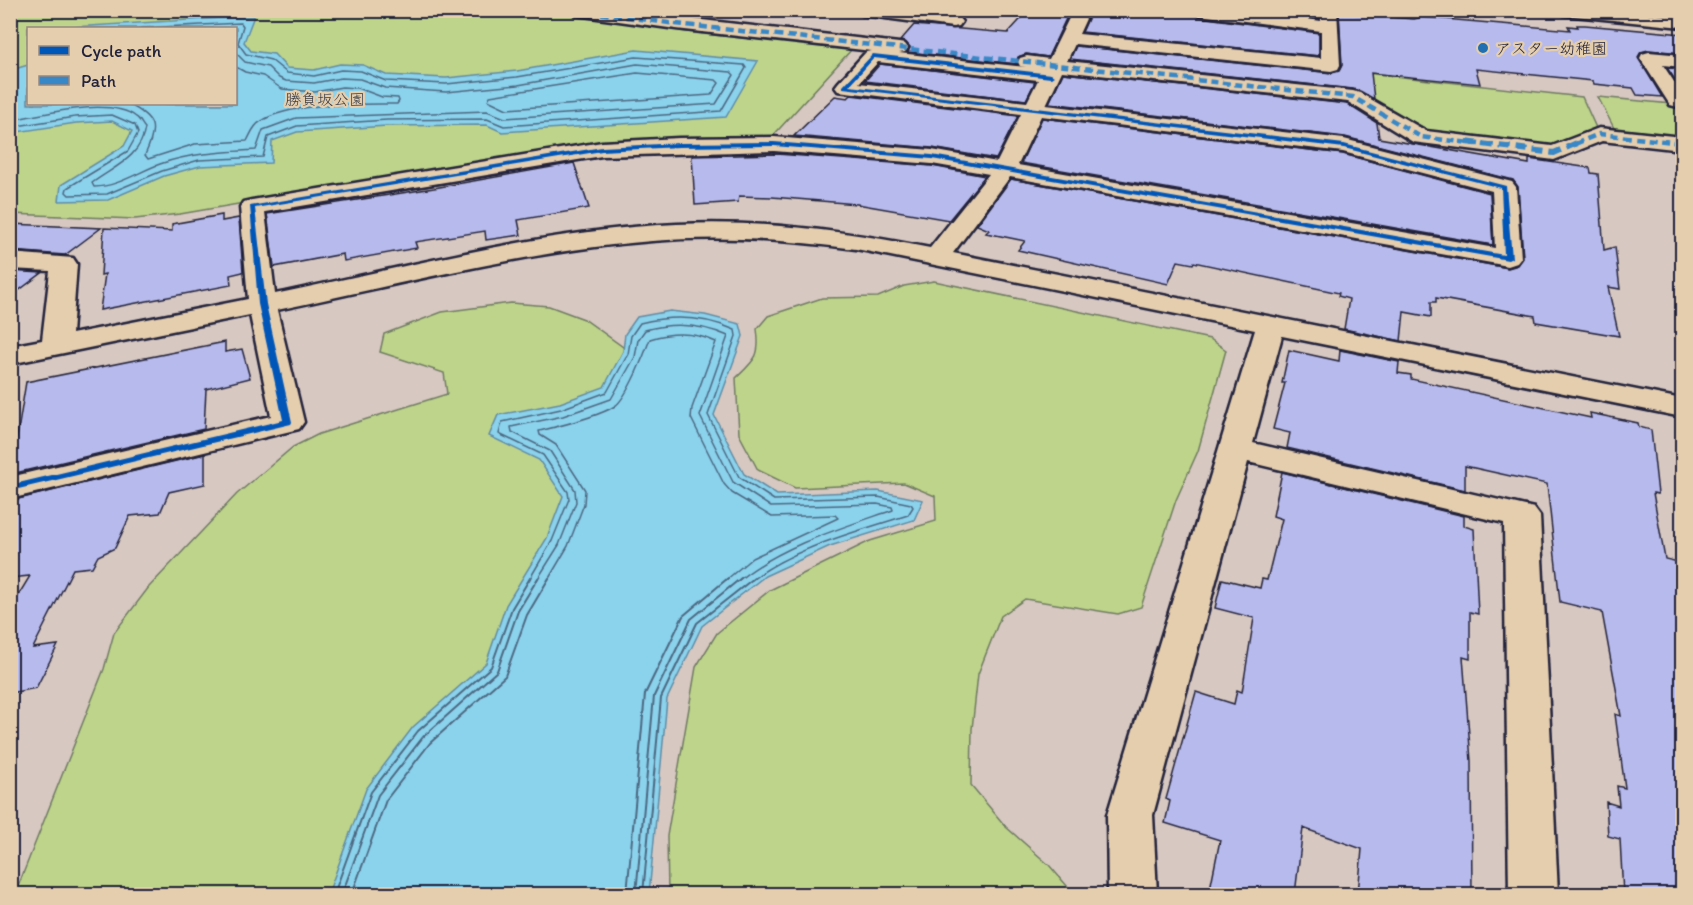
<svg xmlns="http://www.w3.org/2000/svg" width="1693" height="905" font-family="Itim,'Klee One',sans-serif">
<rect width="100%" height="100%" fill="#d7c8c1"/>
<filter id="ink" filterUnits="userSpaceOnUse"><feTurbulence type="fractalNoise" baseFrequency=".0167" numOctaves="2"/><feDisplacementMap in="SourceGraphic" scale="12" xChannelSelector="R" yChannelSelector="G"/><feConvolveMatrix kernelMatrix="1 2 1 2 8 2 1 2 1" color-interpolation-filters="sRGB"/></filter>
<g filter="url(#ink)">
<path fill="#bed48a" stroke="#707b62" stroke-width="1.5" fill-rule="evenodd" d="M 545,10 L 693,33 L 852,49 L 770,139 L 452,167 L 180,214 L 135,219 L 11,214 L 11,11 ZM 28,28 L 236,28 L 236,104 L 28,104 Z
M 1330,69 L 1582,97 L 1596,128 L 1553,148 L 1432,132 L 1359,93 L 1328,89 Z
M 1598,97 L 1682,105 L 1682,138 L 1615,130 Z
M 934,281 L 1210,339 L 1226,350 L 1198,451 L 1176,500 L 1141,607 L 1118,614 L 1025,599 L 1001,616 L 978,674 L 972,729 L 971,785 L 1006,827 L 1049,865 L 1074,894 L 668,894 L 667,836 L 696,667 L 717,633 L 770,590 L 870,541 L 936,521 L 935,496 L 904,483 L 795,488 L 758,470 L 739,434 L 736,378 C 755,360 761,356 757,329 L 768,316 L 822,298 L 878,297 L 904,286 Z
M 511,303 L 549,306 L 584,319 L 641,360 L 574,451 L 568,536 L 350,894 L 15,894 L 104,669 L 114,633 L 149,587 L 237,494 L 293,447 L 319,434 L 447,394 L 444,373 L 380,352 L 384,334 L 442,312 Z"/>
<path fill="#8bd2ec" stroke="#618ca5" stroke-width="1.5" d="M 254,16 L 244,42 L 251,51 L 274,54 L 287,68 L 314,70 L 340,64 L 363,65 L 386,75 L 446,78 L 517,71 L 636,50 L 758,61 L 726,117 L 502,132 L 487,125 L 387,126 L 297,132 L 272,141 L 271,163 L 200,166 L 164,176 L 108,200 L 59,201 L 61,185 L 124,146 L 132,131 L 112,121 L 76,123 L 11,133 L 11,70 L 28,65 L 28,104 L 236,104 L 236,28 L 56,28 Z
M 670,311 L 705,315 L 740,324 L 743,336 L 714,415 L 744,474 L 777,495 L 878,491 L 923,500 L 914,520 L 830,546 L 765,576 L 702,626 L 667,699 L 649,894 L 328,894 L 366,789 L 413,727 L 486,663 L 506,605 L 547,538 L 563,496 L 539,460 L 489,436 L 498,415 L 560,403 L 604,387 L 623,351 L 625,334 L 637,317 Z"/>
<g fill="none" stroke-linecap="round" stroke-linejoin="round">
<path stroke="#4c6882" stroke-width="1.5" d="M 637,73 L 716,80 L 719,83 L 711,95 L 507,109 L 488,100 L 490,96 Z
M 128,104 C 156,118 158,127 145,155 L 148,159 L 195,144 L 247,141 C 251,134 253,126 260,122 C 289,102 361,104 397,104 L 399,101 L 398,98 L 382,97 L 358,88 L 342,87 L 315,92 L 282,89 L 263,76 L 245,72 L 236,67
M 10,120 C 41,115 110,96 136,117 C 140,119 142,125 145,128 C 141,158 113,167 92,183 L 94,187 C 117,187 138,172 160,164 C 191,153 222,152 256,150 L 263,130 L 296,118 L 487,111 L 505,118 L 716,104 L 734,75 L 731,72 L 637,64 L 518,85 L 446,92 L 385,88 L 360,79 L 341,78 L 314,83 L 286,81 L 279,78 L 268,67 L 245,62 L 236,53
M 10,127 L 75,117 L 112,115 L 135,125 L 138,133 L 128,151 L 67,188 L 66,192 L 69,195 L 107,194 L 162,171 L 199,160 L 263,157 L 268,137 L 297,126 L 387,120 L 487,119 L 504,126 L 721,111 L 746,68 L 744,65 L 636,57 L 517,77 L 446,84 L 386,81 L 361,71 L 341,70 L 314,76 L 287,73 L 271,60 L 246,54 L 238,43 L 243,26 L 241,23 L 142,28
M 529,580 L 552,541 L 569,499 L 568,492 L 543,455 L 499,434 L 502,422 L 561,409 L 607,392 L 628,354 L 631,336 L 640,323 C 672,315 704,316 735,330 L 736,336 L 708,415 L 739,477 L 774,500 L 878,497 L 911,504 L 913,507 L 908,515 C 859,531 792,548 752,580
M 537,580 L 559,545 L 576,502 L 575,490 L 550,451 L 512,432 L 511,427 L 563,416 L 611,399 L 635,357 L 638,340 L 645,330 C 673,322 701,324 728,336 L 700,416 L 733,482 L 771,507 L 877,504 L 892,507 L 893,510 C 841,528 783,545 739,580
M 548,580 L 568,546 L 584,504 L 585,490 L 556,445 L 540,435 L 539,431 C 560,426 598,417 615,406 C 627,398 645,353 650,339 C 672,332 695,332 716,342 L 692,408 L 691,418 L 724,484 L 732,493 L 772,517 L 835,515 L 838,518 L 752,558 L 726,580"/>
<path stroke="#4c6882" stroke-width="2" d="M 334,894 L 371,792 L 418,731 L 491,667 L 512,608 L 530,578
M 342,894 L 378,795 L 423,737 L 497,671 L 518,611 L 538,578
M 352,894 L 386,800 L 430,743 L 505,676 L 527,615 L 549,578
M 627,894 L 645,694 L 683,616 L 728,578
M 636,894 L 654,696 L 691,619 L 741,578
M 643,894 L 661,698 L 697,623 L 754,578"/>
</g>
<path fill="#b7baec" stroke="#22223b" stroke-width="1.5" d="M 1029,10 L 1070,10 L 1048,57 L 1026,54 L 1018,57 L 1016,64 L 908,52 L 910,47 L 905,42 L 900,41 L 914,25 L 1008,33 Z
M 1092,10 L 1189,10 L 1199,17 L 1319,33 L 1319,56 L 1082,32 Z
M 1262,10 L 1319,11 L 1319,18 Z
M 1339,13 L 1414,19 L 1422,17 L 1570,30 L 1568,26 L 1578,27 L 1577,25 L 1585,25 L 1683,34 L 1683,53 L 1648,50 L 1641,52 L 1638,57 L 1662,97 L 1637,95 L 1633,88 L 1594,84 L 1593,81 L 1476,69 L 1480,84 L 1371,73 L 1374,99 L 1353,89 L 1070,59 L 1076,46 L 1332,73 L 1339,71 L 1342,65 Z
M 880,64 L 1035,82 L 1026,100 L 865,81 Z
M 1667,68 L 1683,69 L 1683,91 Z
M 1063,73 L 1347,104 L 1377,123 L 1379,138 L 1529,164 L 1529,159 L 1590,168 L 1591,173 L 1598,174 L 1604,250 L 1615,247 L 1620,289 L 1608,287 L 1619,336 L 1536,322 L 1535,316 L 1436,298 L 1436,302 L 1431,302 L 1431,317 L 1404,312 L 1401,341 L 1344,329 L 1349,299 L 1338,296 L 1339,293 L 1194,262 L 1193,264 L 1178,261 L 1168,284 L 1018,250 L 1025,241 L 986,233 L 989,230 L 977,225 L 1011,179 L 1508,268 L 1518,265 L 1523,258 L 1518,187 L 1513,180 L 1345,137 L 1049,103 Z
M 851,95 L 1018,116 L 996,159 L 932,148 L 794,136 L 835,96 L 848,98 Z
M 1042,118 L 1343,154 L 1490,193 L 1493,245 L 1021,163 Z
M 777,154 L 932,166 L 985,176 L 949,220 L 857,204 L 772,197 L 739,196 L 738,202 L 695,205 L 692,156 Z
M 574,163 L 589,208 L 518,220 L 521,235 L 486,240 L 485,231 L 415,242 L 417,248 L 344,261 L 343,254 L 274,267 L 267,214 L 434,188 Z
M 222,215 L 222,221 L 239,218 L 243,272 L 230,275 L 231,285 L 100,310 L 105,274 L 101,275 L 104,228 L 172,231 L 172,224 Z
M 10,224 L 101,228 L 65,255 L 10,251 Z
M 10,271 L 42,273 L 10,297 Z
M 225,342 L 225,352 L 242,349 L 250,378 L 206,389 L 204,429 L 11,474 L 26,382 Z
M 1289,350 L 1339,361 L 1340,350 L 1399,362 L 1398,373 L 1411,375 L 1411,379 L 1591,418 L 1590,413 L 1638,423 L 1639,427 L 1651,430 L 1658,494 L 1653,493 L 1665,559 L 1683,563 L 1683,894 L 1623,894 L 1620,839 L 1608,836 L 1606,802 L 1619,806 L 1617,786 L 1625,788 L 1615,714 L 1621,716 L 1602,612 L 1560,602 L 1547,484 L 1465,466 L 1465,490 L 1287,448 L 1290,433 L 1273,429 L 1285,383 L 1282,383 Z
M 205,454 L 205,484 L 169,492 L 160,513 L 130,516 L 115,548 L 98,556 L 92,567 L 73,569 L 33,648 L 58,645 L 36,688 L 10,693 L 10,609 L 30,576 L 10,578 L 10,501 Z
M 1282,472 L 1464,516 L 1464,526 L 1474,529 L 1478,614 L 1470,612 L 1470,659 L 1463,657 L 1471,761 L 1472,894 L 1358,894 L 1362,849 L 1303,828 L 1295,894 L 1225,894 L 1210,889 L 1220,840 L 1165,823 L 1170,801 L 1166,799 L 1196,692 L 1234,704 L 1237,690 L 1242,692 L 1254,618 L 1215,608 L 1222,579 L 1260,588 L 1262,579 L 1267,580 L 1282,519 L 1273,516 Z"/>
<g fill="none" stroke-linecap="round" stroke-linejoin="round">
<g stroke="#22223b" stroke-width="5">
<path id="minor" d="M 568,10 L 616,10 L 899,43 L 905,44 L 908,48 L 905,52 L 899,53 L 1026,67 L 1020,66 L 1018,62 L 1020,58 L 1027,56 L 1049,59 L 1073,10 L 1090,10 L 1079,34 L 1321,58 L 1321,31 L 1199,15 L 1191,10 L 1242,10 L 1321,21 L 1321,10 L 1337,10 L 1340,65 L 1338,69 L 1331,71 L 1075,44 L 1067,61 L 1353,91 L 1360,93 L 1426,131 L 1552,146 L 1599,128 L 1682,137 L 1682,150 L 1602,141 L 1554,160 L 1421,143 L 1413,142 L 1348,102 L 1062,71 L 1046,105 L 1344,139 L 1512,182 L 1516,187 L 1521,258 L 1517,263 L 1508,266 L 1010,177 L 953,253 L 1682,399 L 1682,417 L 1282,336 L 1253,443 L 1534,508 L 1540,516 L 1558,894 L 1509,894 L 1504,523 L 1248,462 L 1153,815 L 1157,894 L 1108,894 L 1107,815 L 1255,330 L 856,249 C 788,240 720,235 652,241 C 526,251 401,284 277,310 L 304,422 L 299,429 L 10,499 L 10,477 L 271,416 L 250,315 L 10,364 L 10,346 L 42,340 L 50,271 L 10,269 L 10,253 L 73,258 L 77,264 L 72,334 L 248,299 L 240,207 L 243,202 L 252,200 L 602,142 L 679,138 L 774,137 L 932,150 L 997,162 L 1021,114 L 838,91 L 835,87 L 838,83 L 866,52 L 872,51 L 676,29 L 576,15 ZM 878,62 L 1038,80 L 1027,102 L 859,83 ZM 1041,116 L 1343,152 L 1492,191 L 1495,248 L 1018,165 ZM 774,151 L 932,164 L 989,174 L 930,248 C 846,231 763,220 677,224 C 542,230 407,267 275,294 L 265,212 L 602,156 Z
M 854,10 L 905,10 L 953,17 L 959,18 L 962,22 L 959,26 L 953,27 L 862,15 Z
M 1556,10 L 1619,10 L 1682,17 L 1682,27 L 1564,15 Z
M 1649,52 L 1682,55 L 1682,67 L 1663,65 L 1682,94 L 1682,108 L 1670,105 L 1640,58 L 1642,54 Z"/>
</g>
<use href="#minor" fill="#e5ceae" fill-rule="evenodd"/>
<path stroke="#3887c6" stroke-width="4.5" stroke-dasharray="8 4.5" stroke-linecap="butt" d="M 576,10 L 676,24 L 1353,97 L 1421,137 L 1479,144
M 1575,144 L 1599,134 L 1682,143"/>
<path stroke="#3887c6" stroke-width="6" stroke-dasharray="11 6" stroke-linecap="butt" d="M 1466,142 L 1554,153 L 1579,142
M 1677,142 L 1682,143"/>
<g stroke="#e5ceae" stroke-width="4">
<path id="cycleway" d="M 873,54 L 1051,74 L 1054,76 L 1051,78 L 874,58 L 849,86 L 1344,144 L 1506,186 L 1512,258 L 1508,260 L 932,159 L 774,146 L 679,147 L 602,151 L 255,208 L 266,304 L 292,422 L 291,424 L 10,491 L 10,485 L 283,420 L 258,304 L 250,206 L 602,147 L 679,143 L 774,142 L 932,155 L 1504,255 L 1501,188 L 1344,148 L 843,88 L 843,86 Z"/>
</g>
<use href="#cycleway" fill="#0057b8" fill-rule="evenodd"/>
</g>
</g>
<circle fill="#1f6fb2" stroke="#e5ceae" stroke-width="2" cx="1483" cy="48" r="6"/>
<g text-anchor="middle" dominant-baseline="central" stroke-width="4.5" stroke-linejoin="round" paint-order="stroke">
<g font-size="16" fill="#22223b" stroke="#e5ceae" text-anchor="start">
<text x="1495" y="48">アスター幼稚園</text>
</g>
<g font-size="16" fill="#393d47" stroke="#e5ceae">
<text x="325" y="99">勝負坂公園</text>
</g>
</g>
<rect width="1693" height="905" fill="none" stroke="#e5ceae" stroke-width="36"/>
<rect x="18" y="18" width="1657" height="869" fill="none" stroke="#22223b" stroke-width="2" filter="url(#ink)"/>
<rect x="27" y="27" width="210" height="78" fill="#e5ceae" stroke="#978980" stroke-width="1.5"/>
<rect x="39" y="46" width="30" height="9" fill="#0057b8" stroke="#978980" stroke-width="1.5"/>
<text x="81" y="57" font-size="18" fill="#22223b">Cycle path</text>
<rect x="39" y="76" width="30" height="9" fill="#3887c6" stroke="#978980" stroke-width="1.5"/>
<text x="81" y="87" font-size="18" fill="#22223b">Path</text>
</svg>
